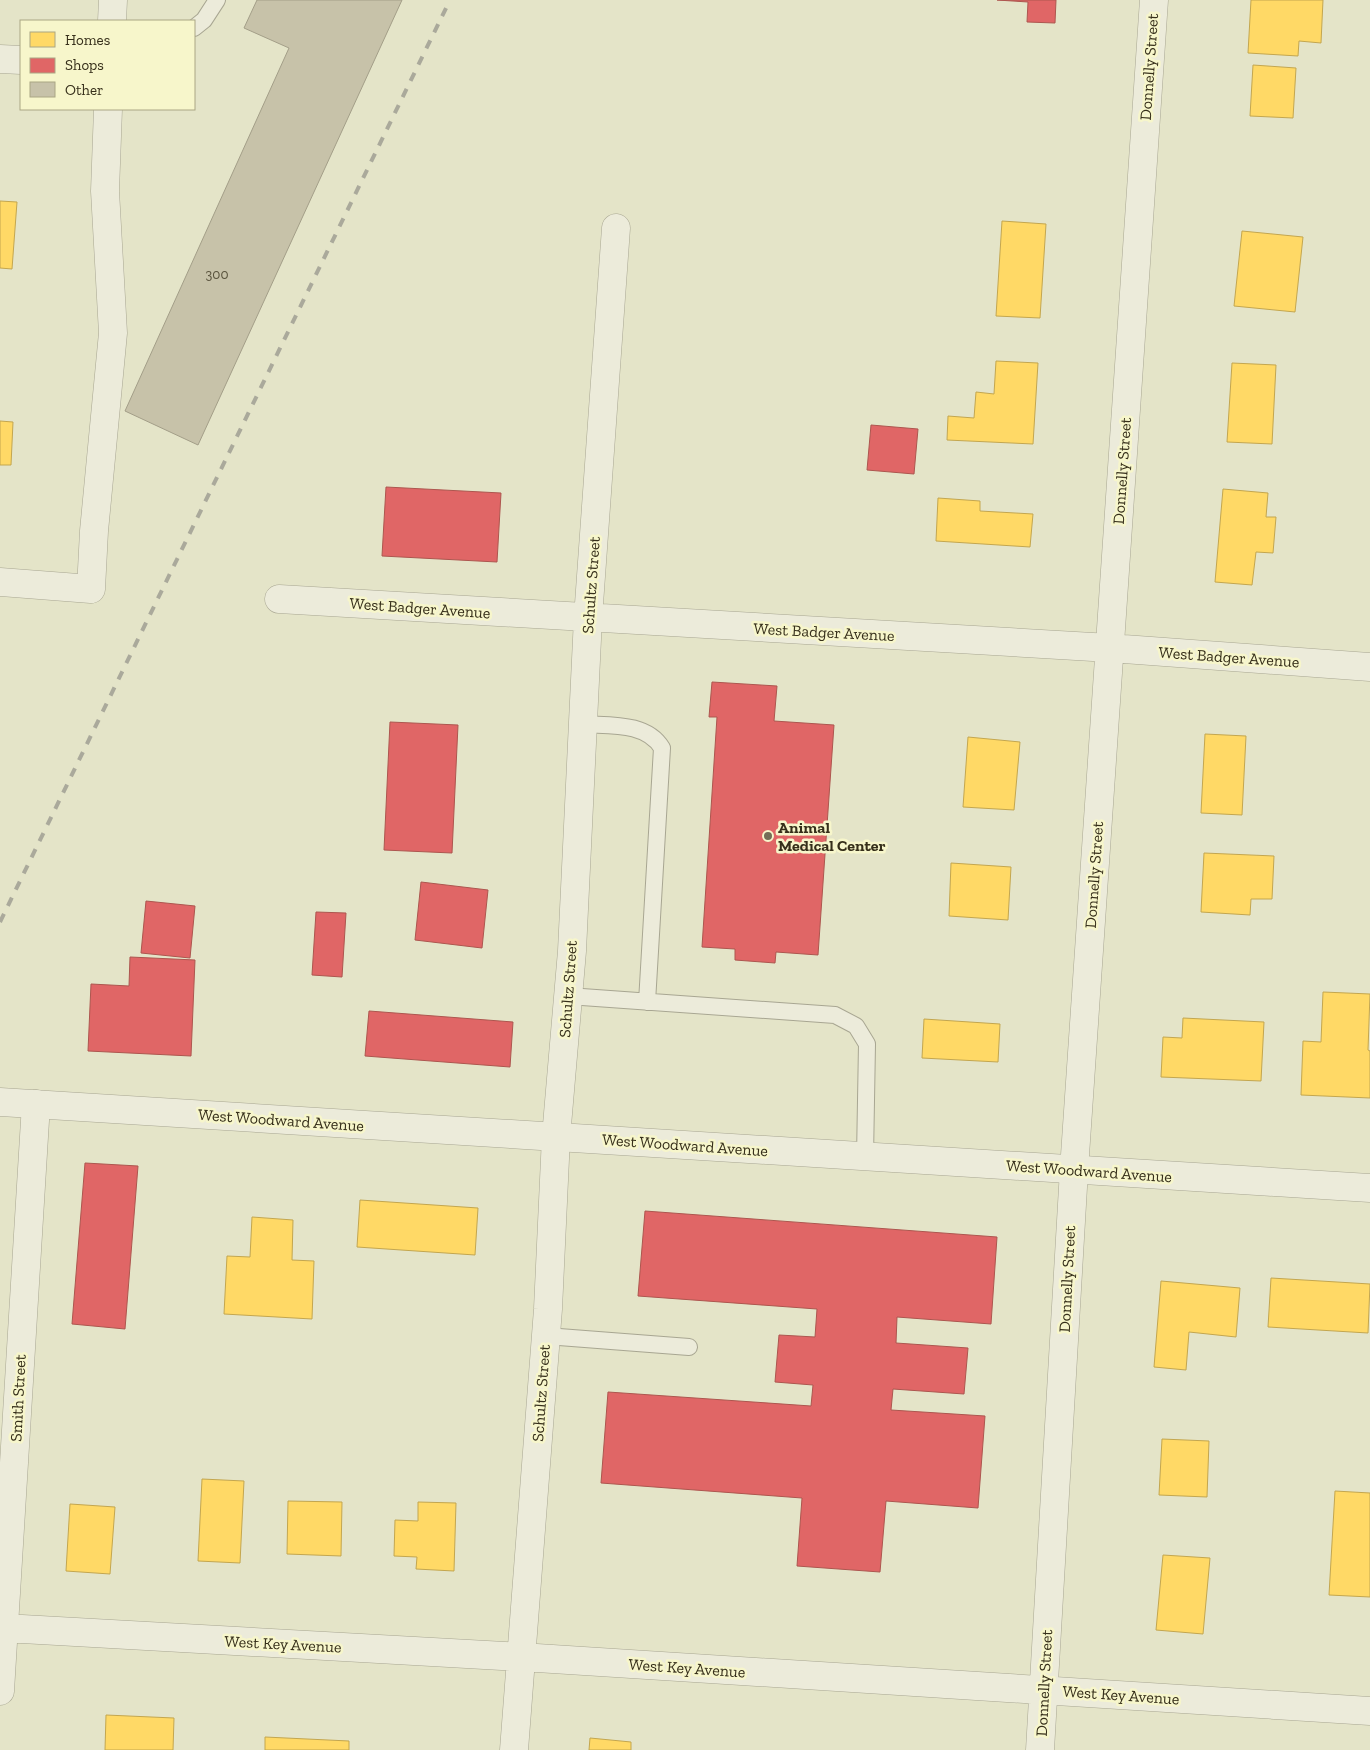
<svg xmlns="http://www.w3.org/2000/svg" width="1370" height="1750" font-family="'Zilla Slab',serif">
<rect width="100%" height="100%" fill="#e4e4c8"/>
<path fill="#ffd966" stroke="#c3a64f" d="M 1251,0 L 1323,0 L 1321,43 L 1299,41 L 1298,56 L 1248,53 Z
M 1253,65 L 1296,68 L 1293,118 L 1250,116 Z
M 0,201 L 17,202 L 12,269 L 0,268 Z
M 1002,221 L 1046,224 L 1040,318 L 996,316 Z
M 1242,231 L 1303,237 L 1295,312 L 1234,306 Z
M 996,361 L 1038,363 L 1033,444 L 947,440 L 948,416 L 974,418 L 976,392 L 994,394 Z
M 1232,363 L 1276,365 L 1272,444 L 1227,442 Z
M 0,421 L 13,422 L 11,465 L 0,465 Z
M 1223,489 L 1268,493 L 1266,517 L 1276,517 L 1273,553 L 1256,552 L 1252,585 L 1215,582 Z
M 938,498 L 980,501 L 980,511 L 1033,514 L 1030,547 L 936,541 Z
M 1205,734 L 1246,736 L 1242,815 L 1201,813 Z
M 968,737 L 1020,742 L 1014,810 L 963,807 Z
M 1204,853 L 1274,856 L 1272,899 L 1251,899 L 1250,915 L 1201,912 Z
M 951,863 L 1011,867 L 1008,920 L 949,916 Z
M 1323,992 L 1370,994 L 1368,1050 L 1370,1051 L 1370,1098 L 1301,1095 L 1303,1041 L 1321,1042 Z
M 1183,1018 L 1264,1022 L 1261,1081 L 1161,1077 L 1163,1037 L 1182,1038 Z
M 924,1019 L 1000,1024 L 998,1062 L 922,1058 Z
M 360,1200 L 478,1208 L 475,1255 L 357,1247 Z
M 252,1217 L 293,1220 L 292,1260 L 314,1261 L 312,1319 L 224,1314 L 227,1256 L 250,1257 Z
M 1271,1278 L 1370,1284 L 1368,1333 L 1268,1327 Z
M 1161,1281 L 1240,1288 L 1236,1337 L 1189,1332 L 1186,1370 L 1154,1367 Z
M 1162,1439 L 1209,1441 L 1207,1497 L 1159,1495 Z
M 202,1479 L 244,1481 L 240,1563 L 198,1561 Z
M 1335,1491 L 1370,1493 L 1370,1597 L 1329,1595 Z
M 288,1501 L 342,1502 L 341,1556 L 287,1554 Z
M 418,1502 L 456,1503 L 454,1571 L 416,1569 L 417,1557 L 394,1556 L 395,1520 L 418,1521 Z
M 70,1504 L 115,1507 L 110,1574 L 66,1571 Z
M 1163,1555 L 1210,1558 L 1203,1634 L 1156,1630 Z
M 106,1715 L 174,1718 L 173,1750 L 105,1750 Z
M 265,1737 L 349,1741 L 349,1750 L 265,1750 Z
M 590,1738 L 631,1742 L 631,1750 L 589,1750 Z"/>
<path fill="#e06666" stroke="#ad564f" d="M 997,0 L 1056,0 L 1055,23 L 1027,22 L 1028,2 Z
M 871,425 L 918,429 L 914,474 L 867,470 Z
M 386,487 L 501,493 L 497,562 L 382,556 Z
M 712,682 L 777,686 L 774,721 L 834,725 L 818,955 L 776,952 L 775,963 L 735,960 L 735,949 L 702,947 L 717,717 L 709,717 Z
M 390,722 L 458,725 L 452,853 L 384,850 Z
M 421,882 L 488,890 L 482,948 L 415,940 Z
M 146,901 L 195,906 L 190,958 L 141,953 Z
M 316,912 L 346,913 L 342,977 L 312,975 Z
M 130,957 L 195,960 L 191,1056 L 88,1051 L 91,984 L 129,986 Z
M 369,1011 L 513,1022 L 510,1067 L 365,1056 Z
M 85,1163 L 138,1166 L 125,1329 L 72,1324 Z
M 645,1211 L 997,1237 L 991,1324 L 897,1317 L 896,1343 L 968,1348 L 964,1394 L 893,1389 L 891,1410 L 985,1416 L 978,1508 L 886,1501 L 880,1572 L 797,1566 L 802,1498 L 601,1483 L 608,1392 L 811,1406 L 813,1385 L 775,1382 L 779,1335 L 815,1337 L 817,1309 L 638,1296 Z"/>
<path fill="#c7c2a9" stroke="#a39e88" d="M 257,0 L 402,0 L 198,445 L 125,411 L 289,48 L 244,28 Z"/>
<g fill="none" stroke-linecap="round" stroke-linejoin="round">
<g stroke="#a8a692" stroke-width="18">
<path id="service" d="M 194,28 L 204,20 L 217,0
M 583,724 C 610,726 646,722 662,748 L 647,1002
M 568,996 L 835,1015 L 856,1026 L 867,1044 L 865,1157
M 546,1336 L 689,1347"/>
</g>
<g stroke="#a8a692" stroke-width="29">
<path id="minor" d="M 112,21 L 113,0
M 0,59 L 21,60
M 0,582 L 91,589 L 94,531 L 113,333 L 105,191 L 108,109
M 279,599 L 1110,648 L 1370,667
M 4,1628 L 521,1657 L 1370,1711
M 0,1691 L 36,1104
M 514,1750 L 548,1309 L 556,1137 L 572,951 L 588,618 L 616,228
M 1040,1750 L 1074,1170 L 1154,0"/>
</g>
<g stroke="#a8a692" stroke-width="29">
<path id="tertiary" d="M 0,1102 L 1370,1188"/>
</g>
<use href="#service" stroke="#ecebda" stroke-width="16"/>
<use href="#minor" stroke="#ecebda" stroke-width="28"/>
<use href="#tertiary" stroke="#ecebda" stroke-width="28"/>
<path stroke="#aaa99b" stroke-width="4" stroke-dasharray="9 9" stroke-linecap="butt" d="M 0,922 L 450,0"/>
</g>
<circle fill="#736e57" stroke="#f7f6cb" stroke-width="2" cx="768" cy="836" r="5"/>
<g text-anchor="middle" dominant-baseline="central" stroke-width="5" stroke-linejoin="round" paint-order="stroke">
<g font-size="14" fill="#5a543e">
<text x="217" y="274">300</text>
</g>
<g font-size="16" fill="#362f1a" stroke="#f7f6cb">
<text transform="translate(1149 67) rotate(-86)">Donnelly Street</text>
<text transform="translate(1122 471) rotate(-86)">Donnelly Street</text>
<text transform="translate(591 585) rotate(-86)">Schultz Street</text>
<text transform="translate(420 608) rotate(4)">West Badger Avenue</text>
<text transform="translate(824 632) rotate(3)">West Badger Avenue</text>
<text transform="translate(1229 657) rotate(4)">West Badger Avenue</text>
<text transform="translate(1094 875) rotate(-86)">Donnelly Street</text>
<text transform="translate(568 989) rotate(-86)">Schultz Street</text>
<text transform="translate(281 1120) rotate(4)">West Woodward Avenue</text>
<text transform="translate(685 1145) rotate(4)">West Woodward Avenue</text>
<text transform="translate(1089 1171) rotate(4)">West Woodward Avenue</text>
<text transform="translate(1067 1279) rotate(-87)">Donnelly Street</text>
<text transform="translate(541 1393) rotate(-86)">Schultz Street</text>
<text transform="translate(18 1398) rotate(-87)">Smith Street</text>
<text transform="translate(283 1644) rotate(3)">West Key Avenue</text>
<text transform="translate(687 1668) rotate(4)">West Key Avenue</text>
<text transform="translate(1044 1683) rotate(-87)">Donnelly Street</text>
<text transform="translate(1121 1695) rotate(4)">West Key Avenue</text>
</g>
<g font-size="16" font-weight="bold" fill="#362f1a" stroke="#f7f6cb" text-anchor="start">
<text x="778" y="827">Animal<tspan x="778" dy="18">Medical Center</tspan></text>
</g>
</g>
<rect x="20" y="20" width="175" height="90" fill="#f7f6cb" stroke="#aaa684"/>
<rect x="30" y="32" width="25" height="15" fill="#ffd966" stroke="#aaa684"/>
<text x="65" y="45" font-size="15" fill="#362f1a">Homes</text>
<rect x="30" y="58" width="25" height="15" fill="#e06666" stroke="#aaa684"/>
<text x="65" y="70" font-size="15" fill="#362f1a">Shops</text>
<rect x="30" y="82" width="25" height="15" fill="#c7c2a9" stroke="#aaa684"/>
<text x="65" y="95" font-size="15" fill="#362f1a">Other</text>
</svg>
